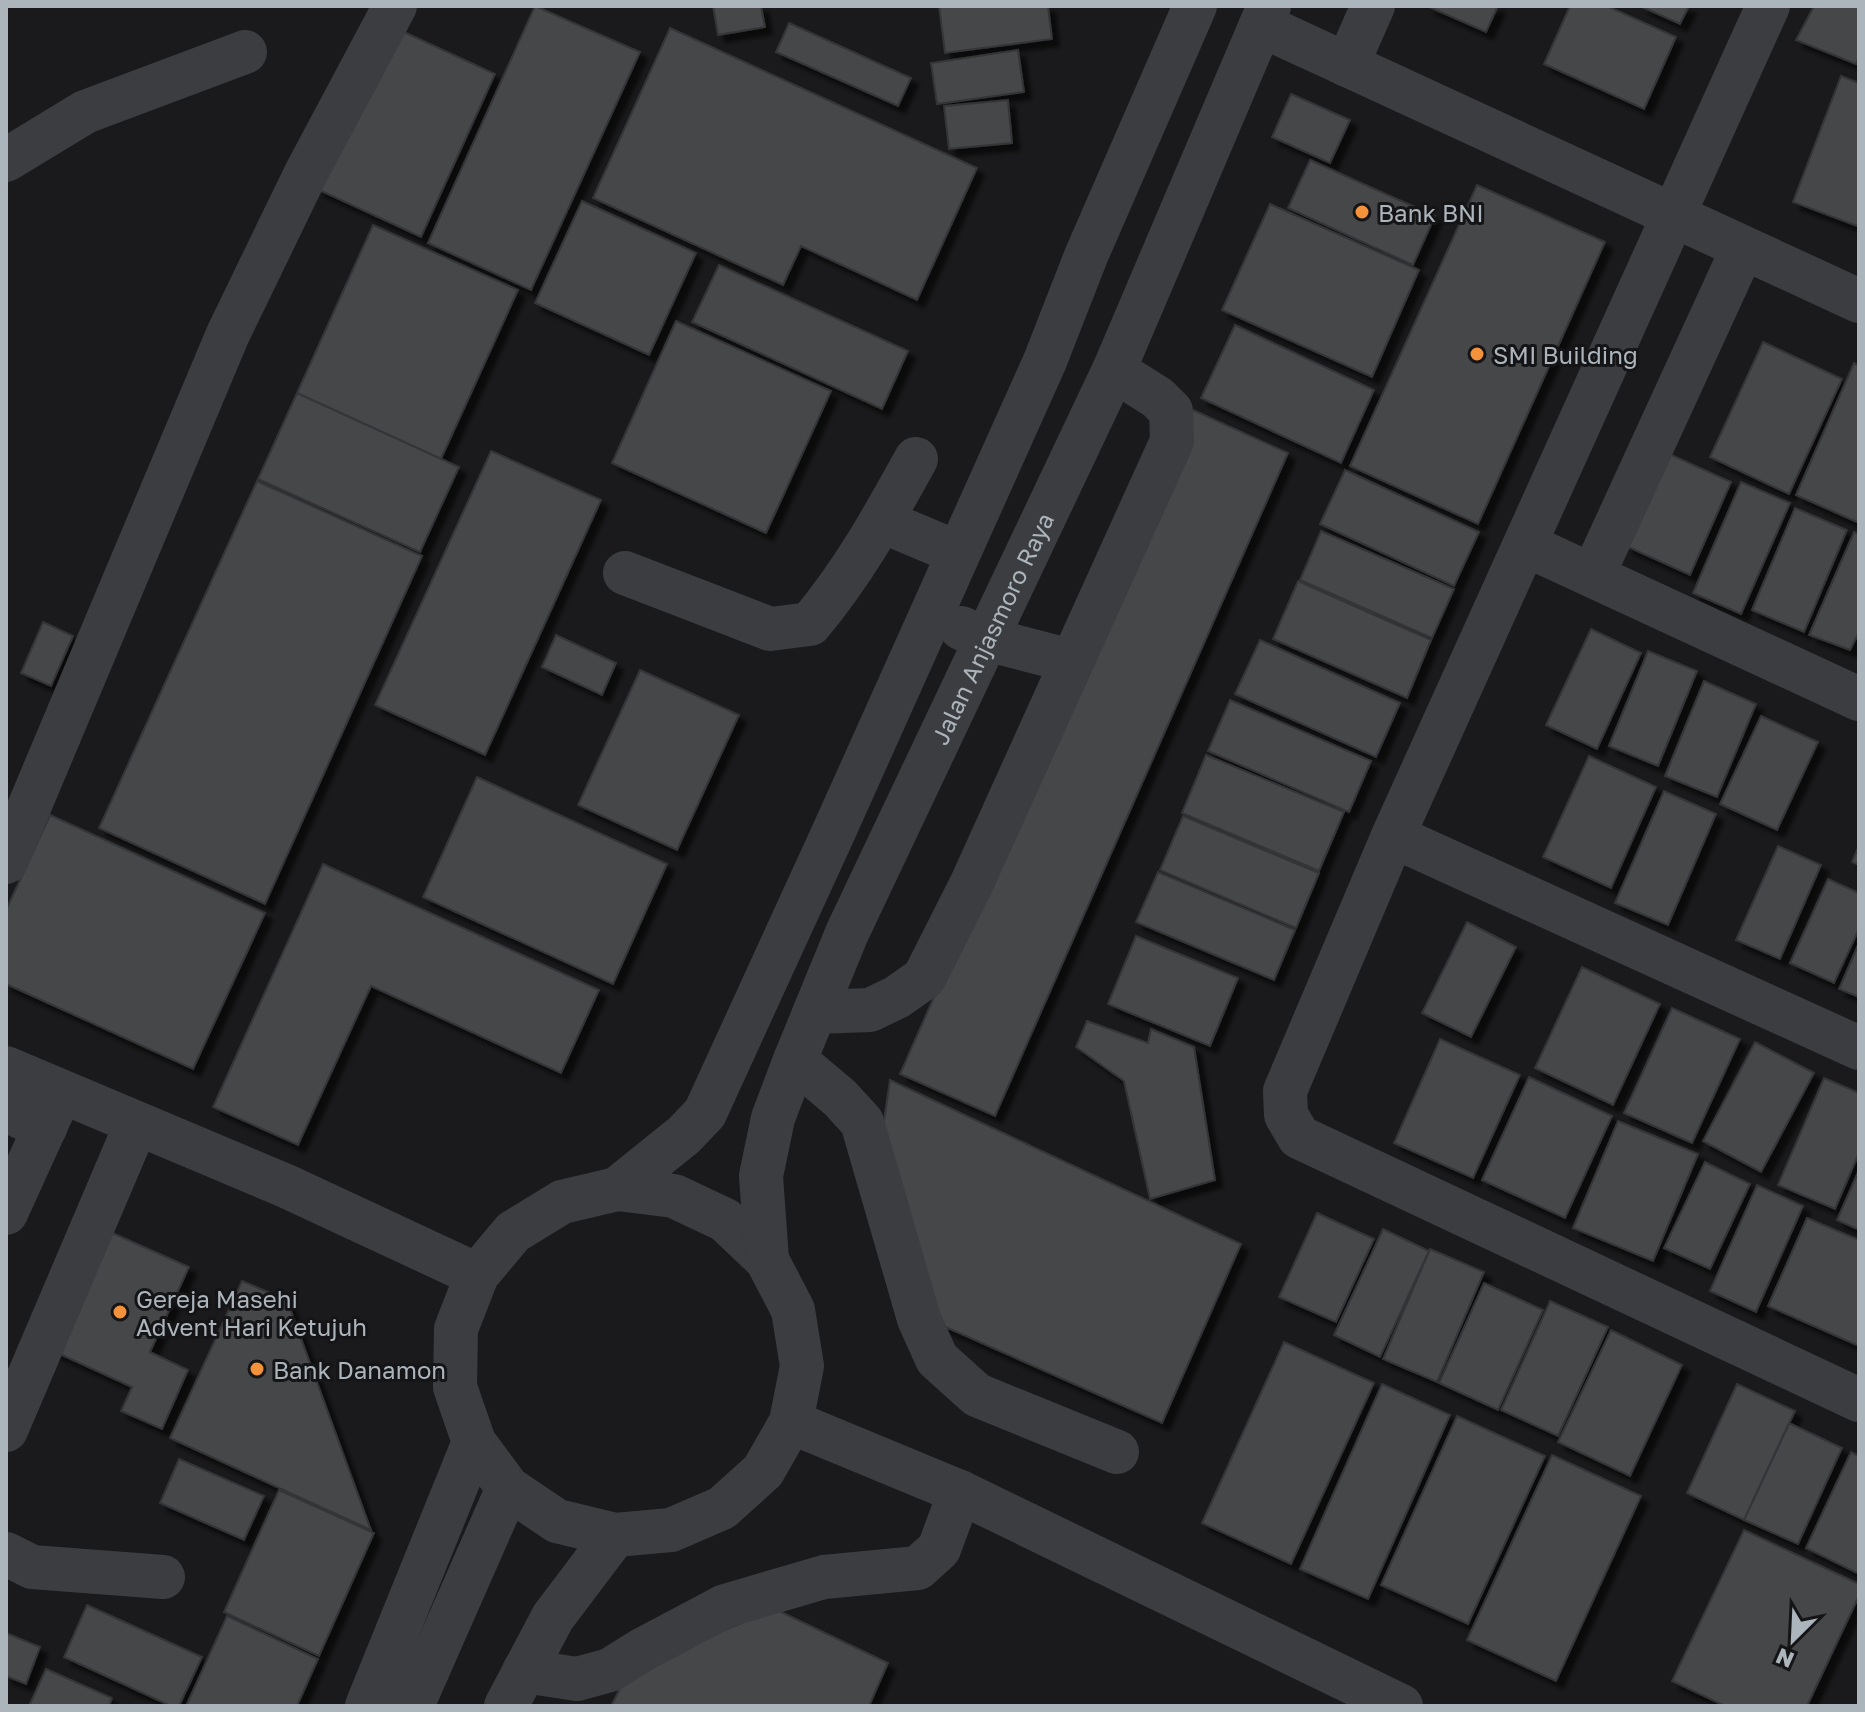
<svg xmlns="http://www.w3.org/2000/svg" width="1865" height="1712" font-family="'Golos Text',sans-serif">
<defs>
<filter id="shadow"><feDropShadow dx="7" dy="7" stdDeviation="2" flood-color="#0009"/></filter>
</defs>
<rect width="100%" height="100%" fill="#1a1a1c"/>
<path fill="#444649" stroke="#343538" stroke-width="2" filter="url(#shadow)" d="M 535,6 L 640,52 L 531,290 L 428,243 Z
M 713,6 L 761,6 L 765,27 L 718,35 Z
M 939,6 L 1048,6 L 1052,39 L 945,53 Z
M 1427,6 L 1498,6 L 1486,32 Z
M 1570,6 L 1607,6 L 1676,37 L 1644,109 L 1544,64 Z
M 1640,6 L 1689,6 L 1680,24 Z
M 1814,6 L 1859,6 L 1859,58 L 1856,64 L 1796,40 Z
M 789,23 L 911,78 L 898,106 L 776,52 Z
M 391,26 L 495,74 L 421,237 L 317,189 Z
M 670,28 L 977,168 L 917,300 L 801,246 L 783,285 L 593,198 Z
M 1018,50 L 1024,92 L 937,104 L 931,63 Z
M 1841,76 L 1859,83 L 1859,220 L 1857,226 L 1793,202 Z
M 1291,94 L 1350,120 L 1330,163 L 1272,137 Z
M 1008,100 L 1012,143 L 949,149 L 944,106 Z
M 1310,160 L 1435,216 L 1413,265 L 1288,208 Z
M 1477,185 L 1605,242 L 1478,524 L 1350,466 Z
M 582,201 L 696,253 L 649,355 L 535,303 Z
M 1270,204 L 1419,270 L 1372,377 L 1222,310 Z
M 373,225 L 518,290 L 441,459 L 297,393 Z
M 719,265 L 908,351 L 882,409 L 692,322 Z
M 676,321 L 831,391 L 766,533 L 612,463 Z
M 1235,325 L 1374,390 L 1341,463 L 1201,398 Z
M 1763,342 L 1842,379 L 1789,494 L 1710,457 Z
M 1854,363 L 1859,366 L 1859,523 L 1796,495 Z
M 297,393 L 459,467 L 420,552 L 258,479 Z
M 1193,410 L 1288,453 L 995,1116 L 900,1074 Z
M 491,451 L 601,500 L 485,755 L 375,705 Z
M 1667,453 L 1731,482 L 1690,575 L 1626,546 Z
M 1345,470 L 1479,532 L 1454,586 L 1320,524 Z
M 257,481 L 422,556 L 265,904 L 99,828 Z
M 1741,482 L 1790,503 L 1741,614 L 1693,593 Z
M 1795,508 L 1847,530 L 1804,632 L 1752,610 Z
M 1321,531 L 1454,589 L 1432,638 L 1300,580 Z
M 1854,532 L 1859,534 L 1859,632 L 1850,650 L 1809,635 Z
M 1298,581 L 1431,640 L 1407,698 L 1273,639 Z
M 43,622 L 73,636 L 51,686 L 21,673 Z
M 1591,629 L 1641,653 L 1597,749 L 1546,725 Z
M 556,635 L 616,663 L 602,695 L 542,667 Z
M 1260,640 L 1400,703 L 1376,757 L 1235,694 Z
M 1648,651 L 1697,671 L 1658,766 L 1609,746 Z
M 640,670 L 739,715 L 677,850 L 578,805 Z
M 1704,681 L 1756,704 L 1717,797 L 1665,776 Z
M 1230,700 L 1371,761 L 1349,812 L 1208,751 Z
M 1761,716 L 1818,742 L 1777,830 L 1720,804 Z
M 1206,755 L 1344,812 L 1319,871 L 1182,813 Z
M 1589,756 L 1656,787 L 1611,888 L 1543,857 Z
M 477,777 L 667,864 L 613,984 L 423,897 Z
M 1664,791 L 1716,814 L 1668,925 L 1615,903 Z
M 50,815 L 265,913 L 193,1069 L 6,984 L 6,910 Z
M 1183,816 L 1319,873 L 1296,928 L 1160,870 Z
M 1778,846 L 1821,865 L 1780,959 L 1736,940 Z
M 1859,846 L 1859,865 L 1852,862 Z
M 323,864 L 599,990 L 561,1073 L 371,986 L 298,1145 L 213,1107 Z
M 1158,872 L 1295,930 L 1274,980 L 1136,922 Z
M 1828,879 L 1859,893 L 1859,929 L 1834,983 L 1790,963 Z
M 1467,922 L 1516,947 L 1471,1037 L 1422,1013 Z
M 1136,936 L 1238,978 L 1210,1046 L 1108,1004 Z
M 1859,943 L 1859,997 L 1839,989 Z
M 1582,967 L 1660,1004 L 1613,1105 L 1535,1068 Z
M 1672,1008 L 1740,1039 L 1692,1143 L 1624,1113 Z
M 1087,1021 L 1148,1043 L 1151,1029 L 1194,1047 L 1215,1180 L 1150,1199 L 1124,1081 L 1076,1047 Z
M 1440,1039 L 1520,1075 L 1473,1178 L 1394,1143 Z
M 1755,1042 L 1814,1073 L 1761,1172 L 1703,1141 Z
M 1529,1077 L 1612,1116 L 1565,1218 L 1482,1180 Z
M 1824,1078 L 1859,1093 L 1859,1153 L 1835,1209 L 1778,1185 Z
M 890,1080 L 1241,1244 L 1162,1423 L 932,1321 L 879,1154 Z
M 1618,1121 L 1698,1154 L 1653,1261 L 1573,1228 Z
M 1705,1162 L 1750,1184 L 1710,1269 L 1664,1248 Z
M 1859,1170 L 1859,1230 L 1837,1220 Z
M 1757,1185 L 1803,1206 L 1756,1312 L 1710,1291 Z
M 1317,1213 L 1374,1239 L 1336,1322 L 1279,1297 Z
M 1807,1218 L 1859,1240 L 1859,1346 L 1768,1306 Z
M 1383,1229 L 1429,1251 L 1380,1357 L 1334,1335 Z
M 108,1231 L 189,1267 L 150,1352 L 188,1370 L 162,1429 L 121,1411 L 132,1387 L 53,1351 Z
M 1430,1249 L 1484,1272 L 1437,1382 L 1383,1359 Z
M 242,1281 L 287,1300 L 371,1530 L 170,1438 Z
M 1484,1283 L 1543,1310 L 1498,1410 L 1439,1383 Z
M 1550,1301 L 1608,1327 L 1558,1436 L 1501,1410 Z
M 1611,1330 L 1682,1365 L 1630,1476 L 1558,1442 Z
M 1284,1342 L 1374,1383 L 1291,1564 L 1202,1523 Z
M 1382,1384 L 1450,1415 L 1368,1599 L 1300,1569 Z
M 1737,1384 L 1795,1411 L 1744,1520 L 1687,1493 Z
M 1457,1416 L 1545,1456 L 1468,1624 L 1381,1585 Z
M 1789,1423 L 1842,1448 L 1798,1544 L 1744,1520 Z
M 1851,1452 L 1859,1456 L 1859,1574 L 1806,1548 Z
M 1552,1455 L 1641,1496 L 1556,1681 L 1467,1640 Z
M 179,1459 L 264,1496 L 244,1540 L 160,1503 Z
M 279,1490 L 374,1533 L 319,1656 L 224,1612 Z
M 1744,1530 L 1859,1584 L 1859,1596 L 1807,1706 L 1725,1706 L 1672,1681 Z
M 87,1605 L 202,1657 L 179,1706 L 171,1706 L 64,1657 Z
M 775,1609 L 888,1663 L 869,1706 L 611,1706 L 630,1669 Z
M 227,1616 L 318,1659 L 297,1706 L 186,1706 Z
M 6,1633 L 40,1647 L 26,1684 L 6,1676 Z
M 46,1669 L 112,1698 L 109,1706 L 29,1706 Z"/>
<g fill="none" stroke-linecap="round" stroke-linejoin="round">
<g stroke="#3b3d41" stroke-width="44">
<path d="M 1768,6 L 1393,836 L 1285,1091 L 1286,1115 L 1299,1137 L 1859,1400"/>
<path d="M 1261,25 L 1859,301"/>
<path d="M 1347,65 L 1373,6"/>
<path d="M 6,160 L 85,112 L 245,52"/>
<path d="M 882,521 L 958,553"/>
<path d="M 1526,545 L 1859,699"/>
<path d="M 625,573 L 770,629 L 810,624 C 853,573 884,517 916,459"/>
<path d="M 1593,575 L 1743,248"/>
<path d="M 961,628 L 986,639 L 1071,661"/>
<path d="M 1393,836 L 1859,1048"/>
<path d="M 6,862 L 228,334 L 306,173 L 395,6"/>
<path d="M 815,1012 L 870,1010 L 897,997 L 924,978 L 971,885 L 1172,441 L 1171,411 L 1158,398 L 1114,370"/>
<path d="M 795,1060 L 840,1098 L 862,1122 L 919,1319 L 937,1359 L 977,1395 L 1117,1452"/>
<path d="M 6,1068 L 286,1186 L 477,1275"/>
<path d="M 6,1110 L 45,1128"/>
<path d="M 617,1189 L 674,1196 L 725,1220 L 767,1260 L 793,1310 L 802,1366 L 791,1422 L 763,1471 L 722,1508 L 671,1530 L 615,1535 L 557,1521 L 508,1488 L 474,1442 L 455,1387 L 456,1329 L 477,1275 L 513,1232 L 562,1202 L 617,1189 L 684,1135 L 705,1113 L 835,829 L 1045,361 L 1086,256 L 1195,6"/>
<path d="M 6,1213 L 61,1092"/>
<path id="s1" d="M 767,1260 L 761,1176 L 773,1118 L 795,1060 L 847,933 L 1114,370 L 1269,6"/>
<path d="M 791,1422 L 960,1492 L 1401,1706"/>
<path d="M 6,1430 L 136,1125"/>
<path d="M 6,1554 L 32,1567 L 163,1577"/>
<path d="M 524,1671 L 577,1679 L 610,1670 L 642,1650 L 725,1606 L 824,1577 L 918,1568 L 939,1549 L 960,1492"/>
<path d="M 367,1706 L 474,1442"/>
<path d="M 412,1706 L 508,1488"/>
<path d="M 506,1706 L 553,1617 L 615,1535"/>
</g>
</g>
<g fill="#f3923b" stroke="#151517" stroke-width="3">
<circle cx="1362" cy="212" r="8"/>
<circle cx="1477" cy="354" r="8"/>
<circle cx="120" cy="1312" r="8"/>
<circle cx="257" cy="1369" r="8"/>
</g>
<g text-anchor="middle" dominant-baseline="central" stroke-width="6" stroke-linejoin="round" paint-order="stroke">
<g font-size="24" fill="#acb4bc" stroke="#151517" text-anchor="start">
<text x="1378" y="212">Bank BNI</text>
<text x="1493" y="354">SMI Building</text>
<text x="136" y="1298">Gereja Masehi<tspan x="136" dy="28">Advent Hari Ketujuh</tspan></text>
<text x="273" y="1369">Bank Danamon</text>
</g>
<g font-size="24" fill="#acb4bc" stroke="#151517">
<text stroke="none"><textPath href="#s1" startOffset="680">Jalan Anjasmoro Raya</textPath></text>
</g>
</g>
<rect width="1865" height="1712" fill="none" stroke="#acb4bc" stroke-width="16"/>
<g transform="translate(1793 1640) rotate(204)" stroke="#151517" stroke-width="6" paint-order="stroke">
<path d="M0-6L14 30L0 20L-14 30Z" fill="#acb4bc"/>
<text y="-12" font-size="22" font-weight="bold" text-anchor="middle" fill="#acb4bc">N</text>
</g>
</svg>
